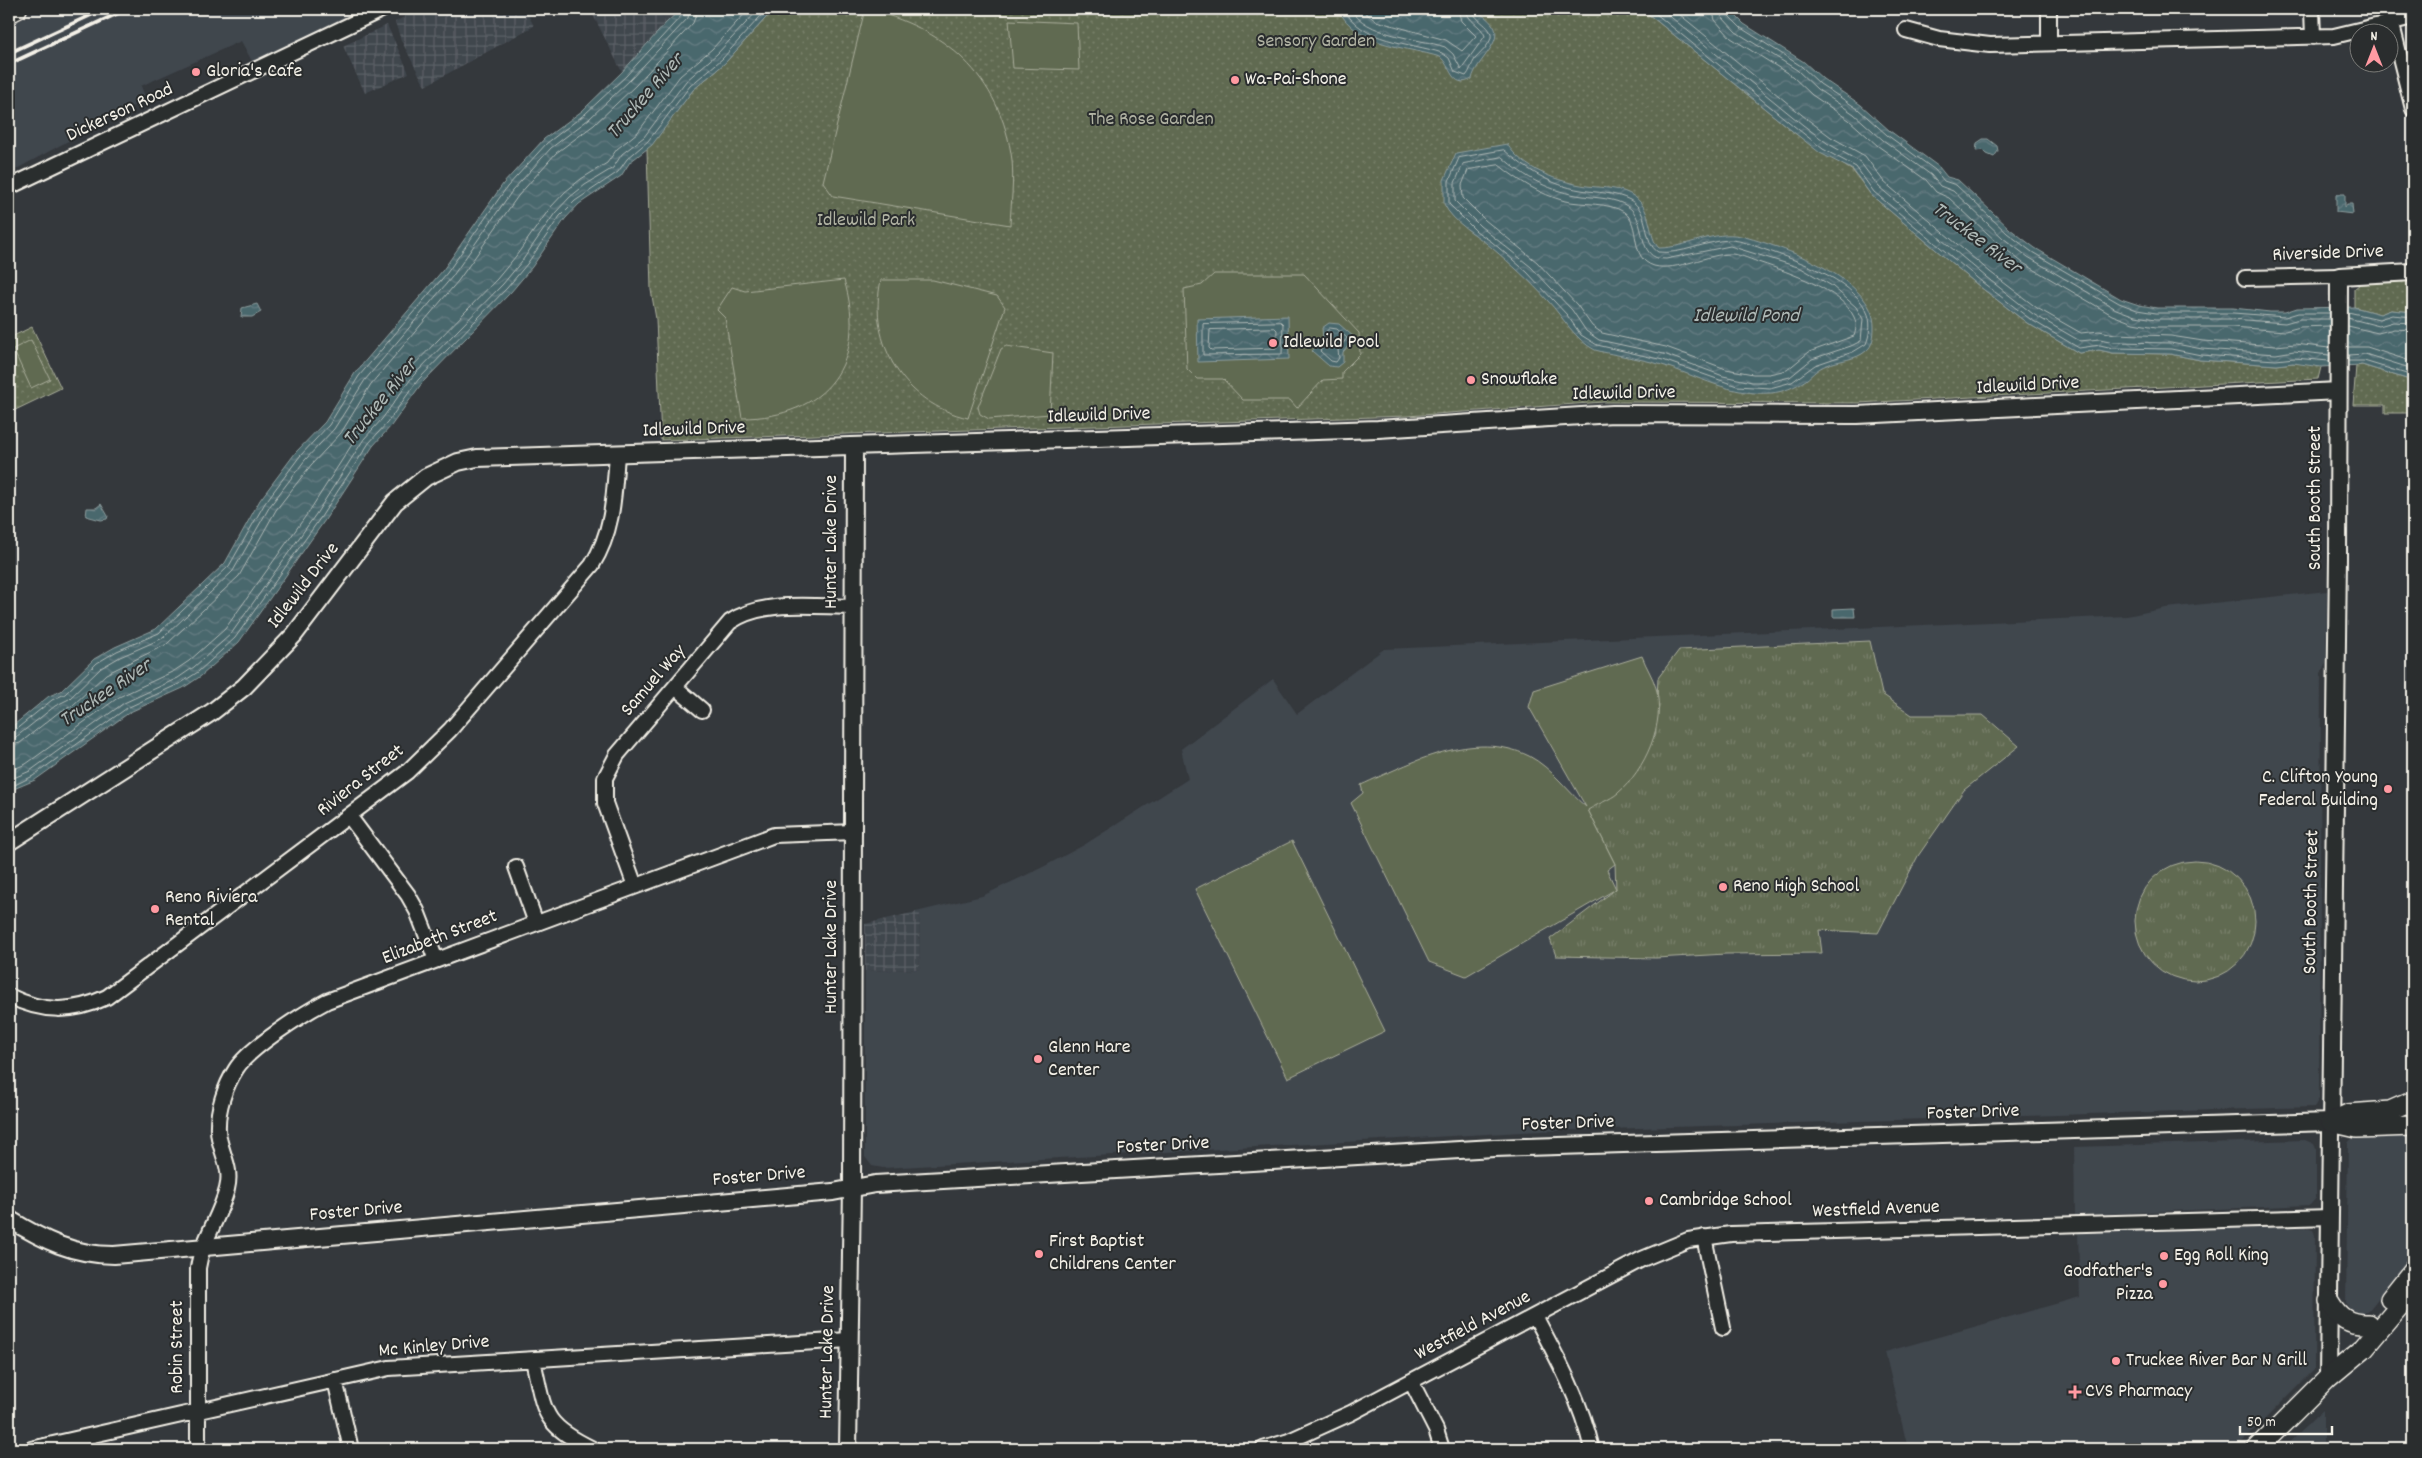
<svg xmlns="http://www.w3.org/2000/svg" width="2422" height="1458" font-family="Dekko,sans-serif">
<defs>
<pattern id="industrial-grid" width="8" height="8" patternUnits="userSpaceOnUse" patternTransform="scale(1.25)"><rect width="8" height="8" fill="#40464d"/><path d="M0 4h8M4 0v8" fill="none" stroke="#5c6167"/></pattern>
<pattern id="grass-tufts" width="24" height="20" patternUnits="userSpaceOnUse" patternTransform="scale(1.25)"><rect width="24" height="20" fill="#616a51"/><path d="M3 7l-1-3M5 7V3M7 7l1-3M15 17l-1-3M17 17v-4M19 17l1-3" fill="none" stroke="#78806a"/></pattern>
<pattern id="park-dots" width="8" height="8" patternUnits="userSpaceOnUse" patternTransform="scale(1.25)"><rect width="8" height="8" fill="#616a51"/><path d="M2 2h.1M6 6h.1" fill="none" stroke="#78806a" stroke-width="1.8" stroke-linecap="round"/></pattern>
<pattern id="water-waves" width="16" height="10" patternUnits="userSpaceOnUse" patternTransform="scale(1.25)"><rect width="16" height="10" fill="#4a676d"/><path d="M0 5q4-4 8 0t8 0" fill="none" stroke="#657d82"/></pattern>
</defs>
<rect width="100%" height="100%" fill="#34383c"/>
<filter id="ink" filterUnits="userSpaceOnUse"><feTurbulence type="fractalNoise" baseFrequency=".02" numOctaves="2"/><feDisplacementMap in="SourceGraphic" scale="10" xChannelSelector="R" yChannelSelector="G"/><feConvolveMatrix kernelMatrix="1 2 1 2 8 2 1 2 1" color-interpolation-filters="sRGB"/></filter>
<g filter="url(#ink)">
<path fill="#40464d" d="M 41,9 L 363,9 L 254,65 L 241,41 L 141,86 L 146,99 L 9,173 L 9,26 Z
M 658,9 L 681,9 L 666,23 Z
M 2327,591 L 2326,663 L 2321,674 L 2319,1099 L 2314,1107 L 1542,1131 L 883,1168 L 872,1166 L 865,1157 L 865,971 L 919,969 L 920,911 L 982,896 L 1043,867 L 1084,845 L 1188,779 L 1181,749 L 1273,679 L 1297,714 L 1384,649 L 2127,616 L 2166,608 Z
M 2413,1133 L 2413,1255 L 2369,1310 L 2357,1315 L 2350,1311 L 2346,1302 L 2348,1143 L 2354,1136 Z
M 2305,1140 L 2314,1144 L 2316,1149 L 2316,1198 L 2310,1205 L 2075,1215 L 2074,1147 Z
M 2304,1227 L 2313,1230 L 2315,1235 L 2314,1370 L 2235,1449 L 1908,1449 L 1885,1352 L 2080,1297 L 2078,1233 Z
M 2323,1410 L 2323,1449 L 2282,1449 Z"/>
<path fill="url(#industrial-grid)" d="M 418,9 L 525,9 L 534,26 L 425,86 L 401,40 L 395,22 Z
M 590,9 L 658,9 L 666,23 L 622,72 Z
M 387,25 L 409,73 L 365,93 L 343,46 Z
M 920,911 L 919,969 L 865,971 L 865,924 Z"/>
<path fill="url(#grass-tufts)" stroke="#aaae9c" d="M 1870,641 L 1882,694 L 1912,715 L 1983,715 L 2019,746 L 1964,790 L 1918,856 L 1878,933 L 1819,930 L 1822,953 L 1726,954 L 1656,958 L 1556,956 L 1550,939 L 1616,889 L 1615,864 L 1588,810 L 1655,736 L 1658,678 L 1679,650 Z
M2135 921a60 60 0 1 1 120 0a60 60 0 1 1-120 0Z"/>
<path fill="url(#park-dots)" stroke="#aaae9c" d="M 774,9 L 1642,9 L 1796,134 L 1853,171 L 1871,195 L 1979,286 L 2027,323 L 2079,353 L 2099,350 L 2113,353 L 2170,354 L 2200,360 L 2277,365 L 2293,363 L 2314,364 L 2321,367 L 2318,379 L 1858,403 L 1604,402 L 1407,416 L 661,440 L 656,319 L 651,290 L 647,149 L 693,90 L 725,63 Z
M 2413,280 L 2413,312 L 2391,310 L 2380,314 L 2354,307 L 2354,289 L 2360,284 Z
M 32,327 L 61,388 L 9,413 L 9,338 Z
M 2362,365 L 2413,381 L 2413,413 L 2385,413 L 2385,405 L 2353,405 L 2356,366 Z"/>
<path fill="#616a51" stroke="#aaae9c" d="M 865,9 C 944,27 1001,76 1012,160 C 1014,181 1011,203 1010,225 L 833,196 L 823,182 Z
M 1009,20 L 1077,23 L 1079,70 L 1013,68 Z
M 1214,274 L 1304,274 L 1359,333 L 1360,354 L 1342,372 L 1342,379 L 1323,380 L 1297,408 L 1290,400 L 1243,400 L 1223,379 L 1197,379 L 1187,369 L 1184,289 L 1202,285 Z
M 844,280 C 869,362 826,418 742,418 L 725,318 L 717,310 L 732,287 L 745,291 Z
M 881,280 L 933,280 L 997,296 L 1005,307 L 968,418 C 905,404 867,344 881,280 Z
M 31,340 L 50,379 L 31,388 L 13,349 Z
M 1006,346 L 1053,353 L 1050,414 L 989,419 L 980,414 L 978,407 L 1001,349 Z
M 1642,656 C 1646,667 1653,677 1656,688 C 1666,723 1645,770 1618,793 C 1610,800 1597,804 1588,810 L 1615,864 L 1607,870 L 1616,889 L 1466,976 L 1429,962 L 1351,803 L 1363,793 L 1361,785 C 1410,763 1474,729 1529,756 C 1552,768 1567,791 1586,807 L 1529,707 L 1534,690 Z
M 1292,841 L 1385,1031 L 1288,1078 L 1195,889 Z"/>
<path fill="url(#water-waves)" stroke="#8e9e9e" d="M 681,9 L 774,9 L 725,63 L 693,90 L 652,145 L 630,162 L 621,176 L 579,204 L 565,219 L 532,267 L 511,292 L 422,383 L 391,426 L 373,446 L 325,520 L 239,642 L 201,676 L 183,688 L 130,712 L 35,780 L 16,788 L 9,795 L 9,729 L 49,696 L 61,691 L 94,659 L 115,647 L 156,629 L 225,563 L 260,500 L 296,452 L 325,422 L 355,373 L 443,270 L 503,184 L 544,139 L 582,111 L 622,72 L 666,23 Z
M 1338,9 L 1475,9 C 1481,14 1489,19 1493,25 C 1505,42 1476,60 1472,79 C 1451,90 1451,65 1440,57 C 1405,46 1357,47 1338,9 Z
M 1642,9 L 1729,9 L 1744,24 L 1804,62 L 1823,79 L 1861,105 L 1890,131 L 1939,167 L 1947,177 L 1958,180 L 2010,229 L 2035,248 L 2121,299 L 2139,305 L 2157,308 L 2233,308 L 2270,312 L 2285,312 L 2297,308 L 2354,307 L 2380,314 L 2391,310 L 2413,312 L 2413,381 L 2362,365 L 2321,367 L 2293,363 L 2277,365 L 2200,360 L 2170,354 L 2113,353 L 2099,350 L 2079,353 L 2027,323 L 1979,286 L 1871,195 L 1853,170 L 1820,153 L 1796,134 Z
M 1983,139 L 1988,139 L 1997,146 L 1998,151 L 1994,157 L 1987,154 L 1983,150 L 1976,151 L 1977,143 Z
M 1507,144 C 1523,169 1558,182 1587,186 C 1602,188 1622,187 1635,197 C 1653,211 1648,238 1659,248 C 1686,248 1714,230 1741,236 C 1781,246 1875,278 1874,327 C 1874,335 1873,346 1866,351 C 1856,360 1839,360 1827,365 C 1818,368 1813,374 1806,380 C 1795,387 1783,392 1771,393 C 1731,396 1698,376 1662,365 C 1640,358 1617,356 1595,350 C 1575,340 1563,317 1548,301 C 1530,281 1511,264 1492,248 C 1476,234 1453,223 1444,204 L 1444,180 L 1456,153 Z
M 2336,194 L 2345,194 L 2345,208 L 2347,204 L 2352,204 L 2353,214 L 2336,212 Z
M 257,304 L 261,312 L 252,317 L 241,317 L 242,308 Z
M 1288,316 L 1289,359 L 1198,362 L 1197,319 Z
M 1329,323 L 1339,324 L 1355,338 L 1343,352 L 1343,362 L 1337,367 L 1329,366 L 1312,351 L 1323,339 L 1322,328 Z
M 101,504 L 108,516 L 107,519 L 101,520 L 86,516 L 87,508 L 96,508 Z
M 1854,608 L 1855,617 L 1833,617 L 1833,609 Z"/>
<g fill="none" stroke-linecap="round" stroke-linejoin="round">
<path stroke="#b0bab7" stroke-width="1" d="M 1344,9 C 1361,43 1410,42 1442,53 L 1449,58 L 1455,72 L 1466,76 C 1470,72 1471,65 1475,59 C 1479,54 1485,50 1488,44 C 1500,27 1474,23 1472,9
M 1351,9 C 1365,36 1418,38 1445,47 L 1453,54 L 1461,69 L 1485,36 C 1482,25 1467,22 1466,9
M 1360,9 L 1376,21 L 1446,40 L 1462,51 L 1476,36 L 1461,21 L 1458,9
M 1650,9 L 1799,130 L 1823,149 L 1856,167 L 1874,192 L 1982,282 L 2030,319 L 2079,348 L 2100,345 L 2113,348 L 2171,349 L 2201,355 L 2276,360 L 2294,358 L 2329,361
M 1661,9 L 1803,125 L 1827,143 L 1860,162 L 1879,187 L 1986,277 L 2033,314 L 2080,341 L 2100,339 L 2114,342 L 2171,343 L 2202,349 L 2276,354 L 2294,351 L 2329,355
M 1673,9 L 1807,119 L 1831,137 L 1865,156 L 1884,182 L 1990,272 L 2037,308 L 2081,333 L 2099,331 L 2115,334 L 2171,336 L 2203,341 L 2276,346 L 2295,344 L 2329,348
M 1712,9 L 1715,20 L 1731,38 L 1792,76 L 1812,95 L 1849,120 L 1878,146 L 1926,180 L 1936,192 L 1949,198 L 1998,243 L 2023,263 L 2112,315 L 2133,323 L 2156,327 L 2232,327 L 2285,331 L 2300,327 L 2329,326
M 1720,9 L 1722,17 L 1736,32 L 1797,70 L 1817,89 L 1854,114 L 1883,140 L 1931,175 L 1940,186 L 1953,191 L 2003,238 L 2028,257 L 2116,309 L 2135,316 L 2156,319 L 2232,319 L 2285,323 L 2299,319 L 2329,319
M 1726,9 L 1727,14 L 1741,28 L 1801,66 L 1820,84 L 1858,109 L 1887,135 L 1935,170 L 1944,181 L 1956,185 L 2007,233 L 2032,252 L 2119,303 L 2137,310 L 2156,313 L 2233,313 L 2285,317 L 2298,313 L 2329,313
M 1504,150 C 1527,170 1550,185 1581,190 C 1597,193 1615,192 1630,200 C 1651,212 1642,242 1658,252 C 1682,255 1705,241 1729,240 C 1742,240 1755,246 1766,250 C 1798,261 1850,278 1866,310 C 1872,321 1870,334 1866,344 L 1853,352 L 1815,365 L 1792,382 L 1770,388 L 1737,386 L 1663,360 L 1597,345 L 1581,335 L 1567,315 L 1527,272 L 1492,242 L 1476,231 L 1449,204 L 1449,181 L 1459,158 Z
M 1502,157 C 1525,178 1551,192 1583,196 C 1597,198 1615,198 1627,206 C 1649,219 1634,260 1666,259 L 1730,246 L 1801,268 L 1832,286 L 1856,307 L 1863,319 L 1861,341 L 1851,346 L 1812,359 L 1790,377 L 1769,382 L 1752,382 L 1723,376 L 1664,354 L 1599,340 L 1586,331 L 1572,310 L 1531,267 L 1480,226 L 1455,201 L 1455,183 L 1463,164 Z
M 1499,165 C 1519,181 1539,194 1565,201 C 1582,205 1609,202 1624,212 C 1642,225 1628,258 1654,266 C 1677,272 1708,253 1732,254 C 1742,255 1752,260 1761,263 C 1788,272 1842,290 1854,317 C 1857,323 1856,331 1854,336 L 1809,352 L 1787,370 L 1769,374 L 1753,374 L 1726,369 L 1666,347 L 1602,333 L 1592,326 L 1577,305 L 1537,262 L 1485,220 L 1463,198 L 1462,185 L 1468,170 Z
M 2348,312 L 2379,319 L 2392,315 L 2413,317
M 2348,318 L 2379,326 L 2393,322 L 2413,323
M 1281,322 L 1283,324 L 1282,354 L 1203,355 L 1203,324 Z
M 2348,326 L 2378,333 L 2394,329 L 2413,330
M 1275,328 L 1277,330 L 1276,348 L 1211,350 L 1209,348 L 1210,330 Z
M 1330,328 L 1337,329 L 1347,338 L 1338,350 L 1339,358 L 1336,362 L 1331,361 L 1320,351 L 1328,342 L 1326,332 Z
M 2348,347 L 2367,347 L 2413,362
M 2348,355 L 2365,354 L 2413,369
M 2348,361 L 2364,361 L 2413,376
M 9,732 L 14,731 L 52,700 L 65,694 L 97,663 L 117,651 L 159,633 L 229,566 L 265,503 L 300,456 L 329,425 L 359,376 L 447,273 L 507,187 L 547,143 L 585,114 L 626,76 L 683,14 L 684,9
M 9,739 L 16,737 L 55,706 L 69,699 L 101,668 L 120,657 L 163,638 L 233,571 L 270,506 L 305,460 L 334,429 L 365,380 L 452,277 L 512,191 L 551,148 L 589,119 L 630,80 L 688,18 L 690,9
M 9,746 L 20,743 L 59,712 L 72,706 L 106,674 L 167,644 L 239,576 L 276,510 L 311,465 L 341,433 L 371,384 L 458,281 L 518,196 L 556,153 L 594,125 L 636,85 L 693,23 L 698,9
M 9,771 L 26,764 L 119,697 L 174,671 L 189,661 L 225,629 L 310,510 L 358,435 L 376,414 L 408,371 L 497,279 L 516,256 L 550,208 L 565,192 L 581,179 L 607,163 L 617,149 L 638,132 L 680,76 L 712,49 L 749,9
M 9,780 L 30,771 L 124,703 L 178,678 L 194,667 L 231,634 L 316,514 L 364,439 L 382,419 L 413,376 L 503,284 L 522,261 L 555,213 L 570,197 L 585,185 L 613,168 L 622,154 L 644,137 L 686,81 L 717,54 L 759,9
M 9,788 L 33,776 L 127,708 L 181,683 L 198,672 L 235,638 L 321,517 L 369,443 L 387,423 L 418,380 L 507,288 L 527,264 L 560,216 L 575,201 L 618,172 L 627,159 L 648,141 L 690,86 L 722,59 L 767,9"/>
<g stroke="#f4f1e8" stroke-width="18">
<path id="minor" d="M 2312,9 L 2313,37
M 2388,9 L 2413,109
M 1906,30 L 1939,39 L 1990,45 L 2334,36 L 2413,17
M 2049,43 L 2049,9
M 9,187 L 383,9
M 2245,278 L 2339,276
M 675,687 L 702,710
M 349,816 L 408,895 L 417,911 L 436,960
M 516,867 L 536,923
M 635,886 L 605,803 L 605,778 L 617,755 L 730,622 C 763,599 815,607 853,607
M 9,996 C 43,1013 73,1013 107,997 L 407,772 L 450,730 L 592,565 C 614,530 614,493 617,454
M 1704,1237 L 1723,1328
M 1535,1316 C 1558,1359 1581,1401 1592,1449
M 533,1360 C 545,1413 541,1424 593,1449
M 335,1380 L 351,1449
M 1411,1381 L 1436,1430 L 1442,1449
M 31,1449 L 389,1368 L 849,1340
M 198,1449 L 198,1268 C 202,1240 220,1217 227,1189 C 233,1166 219,1152 218,1130 C 217,1110 225,1086 236,1069 C 249,1048 304,1013 327,1001 L 774,835 L 854,832
M 1263,1449 L 1289,1441 L 1351,1413 L 1642,1259 L 1688,1240 L 1731,1234 L 2330,1217"/>
</g>
<g stroke="#f4f1e8" stroke-width="20">
<path id="tertiary" d="M 9,842 L 212,712 L 244,687 L 294,635 L 395,502 L 426,477 L 458,462 L 477,458 L 1378,429 L 1613,414 L 1857,415 L 2338,391
M 9,1219 C 43,1240 73,1255 114,1255 L 833,1192 L 875,1184 L 1494,1148 L 2331,1122
M 2328,1378 L 2338,558 L 2339,276 L 2413,272
M 848,1449 L 852,1187 L 854,446"/>
</g>
<g stroke="#f4f1e8" stroke-width="22">
<path id="secondary" d="M 9,13 L 17,9
M 2331,1122 L 2348,1114 L 2390,1111 L 2413,1101
M 2331,1122 L 2357,1128 L 2413,1126
M 2390,1299 L 2413,1270
M 2329,1301 C 2339,1318 2349,1325 2369,1324
M 2257,1449 L 2328,1378 L 2364,1348 L 2413,1290"/>
</g>
<use href="#minor" stroke="#2a2d2e" stroke-width="14"/>
<use href="#tertiary" stroke="#2a2d2e" stroke-width="16"/>
<use href="#secondary" stroke="#2a2d2e" stroke-width="19"/>
<path stroke="#f4f1e8" stroke-width="4" d="M 9,53 L 104,9
M 9,64 L 127,9"/>
</g>
</g>
<g fill="#ff9aa2" stroke="#2a2d2e" stroke-width="2">
<circle cx="196" cy="72" r="5"/>
<circle cx="1235" cy="80" r="5"/>
<circle cx="1273" cy="343" r="5"/>
<circle cx="1471" cy="380" r="5"/>
<circle cx="2388" cy="789" r="5"/>
<circle cx="1723" cy="887" r="5"/>
<circle cx="155" cy="909" r="5"/>
<circle cx="1038" cy="1059" r="5"/>
<circle cx="1649" cy="1201" r="5"/>
<circle cx="1039" cy="1254" r="5"/>
<circle cx="2164" cy="1256" r="5"/>
<circle cx="2163" cy="1284" r="5"/>
<circle cx="2116" cy="1361" r="5"/>
<path d="M2072.5 1384.5h5v5h5v5h-5v5h-5v-5h-5v-5h5z"/>
</g>
<g text-anchor="middle" dominant-baseline="central" stroke-width="4" stroke-linejoin="round" paint-order="stroke">
<g font-size="20" fill="#b2b4a4" stroke="#2a2d2e">
<text x="1316" y="42">Sensory Garden</text>
<text x="1151" y="120">The Rose Garden</text>
<text x="866" y="221">Idlewild Park</text>
</g>
<g font-size="20" fill="#f4f1e8" stroke="#2a2d2e" text-anchor="start">
<text x="206" y="72">Gloria's Cafe</text>
<text x="1245" y="80">Wa-Pai-Shone</text>
<text x="1283" y="343">Idlewild Pool</text>
<text x="1481" y="380">Snowflake</text>
<text x="2378" y="778" text-anchor="end">C. Clifton Young<tspan x="2378" dy="23">Federal Building</tspan></text>
<text x="1733" y="887">Reno High School</text>
<text x="165" y="898">Reno Riviera<tspan x="165" dy="23">Rental</tspan></text>
<text x="1048" y="1048">Glenn Hare<tspan x="1048" dy="23">Center</tspan></text>
<text x="1659" y="1201">Cambridge School</text>
<text x="1049" y="1242">First Baptist<tspan x="1049" dy="23">Childrens Center</tspan></text>
<text x="2174" y="1256">Egg Roll King</text>
<text x="2153" y="1272" text-anchor="end">Godfather's<tspan x="2153" dy="23">Pizza</tspan></text>
<text x="2126" y="1361">Truckee River Bar N Grill</text>
<text x="2085" y="1392">CVS Pharmacy</text>
</g>
<g font-size="20" fill="#f4f1e8" stroke="#2a2d2e">
<text transform="translate(120 113) rotate(-25)">Dickerson Road</text>
<text transform="translate(2328 254) rotate(-2)">Riverside Drive</text>
<text transform="translate(2028 386) rotate(-3)">Idlewild Drive</text>
<text transform="translate(1624 394) rotate(-1)">Idlewild Drive</text>
<text transform="translate(1099 416) rotate(-2)">Idlewild Drive</text>
<text transform="translate(694 430) rotate(-2)">Idlewild Drive</text>
<text transform="translate(2316 498) rotate(-90)">South Booth Street</text>
<text transform="translate(832 542) rotate(-90)">Hunter Lake Drive</text>
<text transform="translate(304 586) rotate(-52)">Idlewild Drive</text>
<text transform="translate(654 681) rotate(-49)">Samuel Way</text>
<text transform="translate(361 781) rotate(-38)">Riviera Street</text>
<text transform="translate(2312 902) rotate(-89)">South Booth Street</text>
<text transform="translate(440 938) rotate(-21)">Elizabeth Street</text>
<text transform="translate(832 947) rotate(-90)">Hunter Lake Drive</text>
<text transform="translate(1973 1113) rotate(-2)">Foster Drive</text>
<text transform="translate(1568 1124) rotate(-2)">Foster Drive</text>
<text transform="translate(1163 1146) rotate(-3)">Foster Drive</text>
<text transform="translate(759 1177) rotate(-5)">Foster Drive</text>
<text transform="translate(1876 1210) rotate(-2)">Westfield Avenue</text>
<text transform="translate(356 1212) rotate(-5)">Foster Drive</text>
<text transform="translate(1473 1326) rotate(-28)">Westfield Avenue</text>
<text transform="translate(178 1347) rotate(-90)">Robin Street</text>
<text transform="translate(434 1347) rotate(-5)">Mc Kinley Drive</text>
<text transform="translate(828 1352) rotate(-89)">Hunter Lake Drive</text>
</g>
<g font-size="21" font-style="italic" fill="#b0bab7" stroke="#2a2d2e">
<text transform="translate(646 97) rotate(-49)">Truckee River</text>
<text transform="translate(1976 239) rotate(37)">Truckee River</text>
<text x="1746" y="317">Idlewild Pond</text>
<text transform="translate(381 403) rotate(-51)">Truckee River</text>
<text transform="translate(106 694) rotate(-34)">Truckee River</text>
</g>
</g>
<rect width="2422" height="1458" fill="none" stroke="#2a2d2e" stroke-width="30"/>
<rect x="15" y="15" width="2392" height="1428" fill="none" stroke="#f4f1e8" stroke-width="2" filter="url(#ink)"/>
<g transform="translate(2374 48)"><circle r="24" fill="#2a2d2e" stroke="#7b7b78"/>
<path d="M0-4L9 19L0 12L-9 19Z" fill="#ff9aa2"/>
<text y="-8" font-size="14" font-weight="bold" text-anchor="middle" fill="#f4f1e8">N</text>
</g>
<path d="M2240 1426v8h92v-8" fill="none" stroke="#f4f1e8" stroke-width="2.5"/>
<text x="2247" y="1426" font-size="15" fill="#f4f1e8" stroke="#2a2d2e" stroke-width="4" paint-order="stroke">50 m</text>
</svg>
